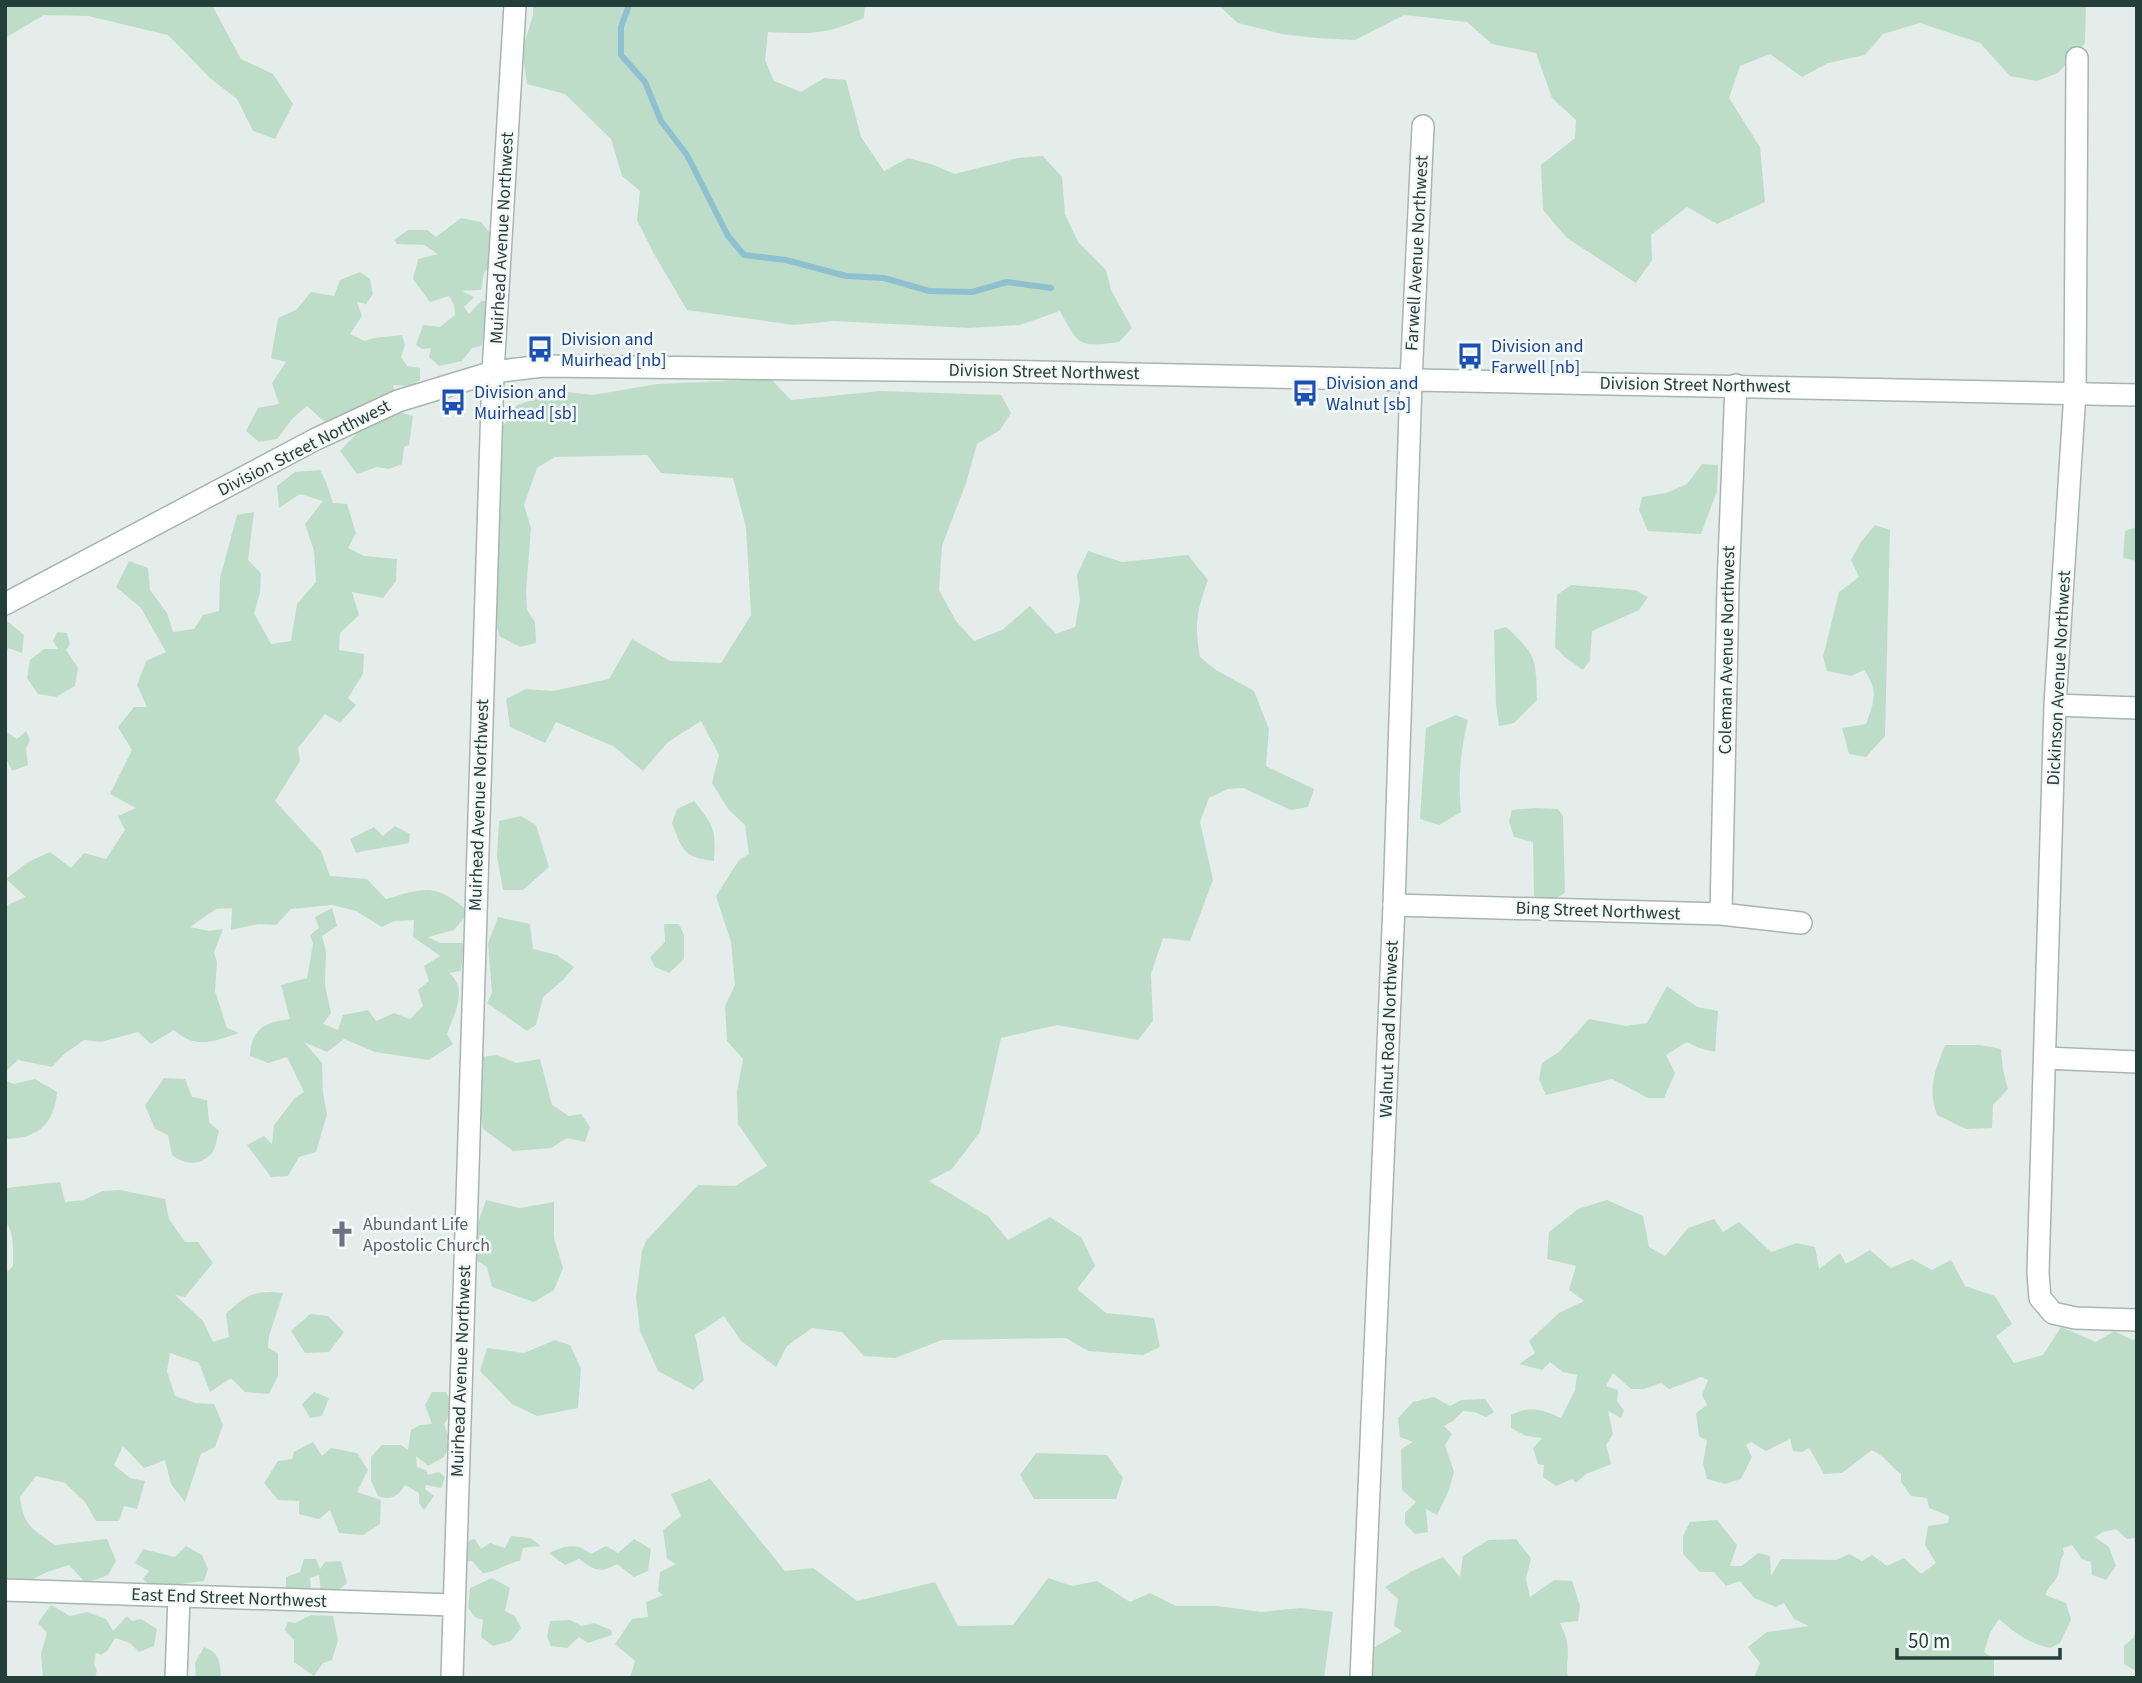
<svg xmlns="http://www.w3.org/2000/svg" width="2142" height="1683" font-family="'Source Sans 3',sans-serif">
<rect width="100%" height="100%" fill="#e4edea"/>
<path fill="#beddc9" d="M 5,5 L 212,5 L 241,59 L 273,74 L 293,104 L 275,139 L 253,131 L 237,99 L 211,79 L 168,35 L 88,16 L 44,15 L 5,38 Z
M 533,5 L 865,5 L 864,18 C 824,35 811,34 768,32 L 765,60 L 774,81 L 801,92 L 824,78 L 846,80 L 861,137 L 884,171 L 908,158 L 934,165 L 955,174 L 1018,158 L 1043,156 L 1062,177 L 1065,214 L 1078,242 L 1106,270 L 1111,290 L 1132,328 L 1119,342 C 1079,347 1079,347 1060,311 L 1020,325 L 969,328 L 834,321 L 794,325 L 687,310 L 654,254 L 637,220 L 640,191 L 622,176 L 611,139 L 565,94 L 527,84 L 522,51 L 533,15 Z
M 1218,5 L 2086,5 L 2085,43 L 2058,73 L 2037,81 L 2010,76 L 1980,43 L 1920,23 L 1883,34 L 1865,55 L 1828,63 L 1802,77 L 1770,54 L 1740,66 L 1729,98 L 1760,147 L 1765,202 L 1717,224 L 1687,207 L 1651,235 L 1652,260 L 1636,283 L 1567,238 L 1543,210 L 1541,165 L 1575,138 L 1576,120 L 1552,98 L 1536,53 L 1492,44 L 1467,22 L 1404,15 L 1355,40 L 1317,38 L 1282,34 L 1238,23 Z
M 461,218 L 481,222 L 494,238 L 494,263 L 484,273 L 481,290 L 462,291 L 474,297 L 464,307 L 469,314 L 481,301 L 491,301 L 491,335 L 484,336 L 481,346 L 472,348 L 462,361 L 439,366 L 429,357 L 431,348 L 422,349 L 416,345 L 423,325 L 440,327 L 455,315 L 454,305 L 449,296 L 430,302 L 413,279 L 418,259 L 438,254 L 424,245 L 397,244 L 394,240 L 408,230 L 427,230 L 436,237 Z
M 360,272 L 370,279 L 373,294 L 366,304 L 357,302 L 362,316 L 350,334 L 365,341 C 379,335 387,338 402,335 L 405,345 L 401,357 L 407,366 L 420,368 L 420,380 L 409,386 L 393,385 L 394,392 L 376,398 L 377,412 L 392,410 L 413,416 L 409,445 L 404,447 L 402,464 L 389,469 L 377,467 L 357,474 L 340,451 L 356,434 L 350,411 L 326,423 L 307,406 L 293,418 L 277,439 L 259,442 L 246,431 L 258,408 L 279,404 L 272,383 L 286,362 L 271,358 L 278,318 L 296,310 L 311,292 L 334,296 L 340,280 Z
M 771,379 L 791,400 L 880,391 L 1001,395 L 1011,413 L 1000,430 L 977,444 L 966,483 L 942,546 L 939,590 L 956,621 L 974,641 L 1002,630 L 1030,606 L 1056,634 L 1075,627 L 1080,600 L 1077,575 L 1088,551 L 1122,562 L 1188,555 L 1208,580 C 1197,611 1194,624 1200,657 L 1216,670 L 1254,691 L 1269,729 L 1266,766 L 1314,789 L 1308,807 L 1291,810 L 1243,788 L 1228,789 L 1209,798 L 1200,822 L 1213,880 L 1190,941 L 1163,938 L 1151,974 L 1153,1021 L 1138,1040 L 1057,1025 L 1001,1038 L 980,1132 L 952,1169 L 929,1181 L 988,1216 L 1008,1240 L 1050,1217 L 1082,1238 L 1095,1266 L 1077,1289 L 1106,1313 L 1154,1318 L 1160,1347 L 1143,1355 L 1088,1351 L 1066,1338 L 942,1340 L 895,1358 L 864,1356 L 842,1332 L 812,1328 L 787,1346 L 776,1367 L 741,1341 L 724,1316 L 695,1335 L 704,1380 L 693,1390 L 658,1371 L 640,1331 L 636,1297 L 642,1251 L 646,1241 L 698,1185 L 735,1186 L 767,1166 L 738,1124 L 737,1092 L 743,1059 L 727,1041 L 725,1006 L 735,985 L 731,942 L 716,896 L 739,860 L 749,854 L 745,825 L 728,809 L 712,783 L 719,755 L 701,721 L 668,742 L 643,771 L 613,746 L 556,722 L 545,743 L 510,727 L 506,699 L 526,689 L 553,691 L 609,679 L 632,639 L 670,661 L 721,663 L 751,615 L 746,527 L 733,478 L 661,473 L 647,455 L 555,457 L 537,468 L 524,505 L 531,528 L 526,591 L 527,610 L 535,622 L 536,643 L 520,647 L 499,636 L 493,609 L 497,435 L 517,405 L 559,391 L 593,395 L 657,384 Z
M 1702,464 L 1718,465 L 1717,491 L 1701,534 L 1648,531 L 1639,510 L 1642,497 L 1666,493 L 1687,484 Z
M 320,470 L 326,482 L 333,503 L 347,504 L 356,533 L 348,548 L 364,556 L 397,559 L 396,581 L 383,598 L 352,592 L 359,615 L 340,633 L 339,650 L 364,654 L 363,674 L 348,698 L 356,705 L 340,723 L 325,714 L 298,748 L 300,761 L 275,801 L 321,851 L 330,876 L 367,879 L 386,899 C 427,887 436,883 469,912 L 454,930 L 428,937 L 440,943 L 464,943 L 461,971 L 449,973 C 469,989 454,1014 447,1034 L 453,1044 L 429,1060 L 375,1052 L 344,1039 L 327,1052 L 304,1042 L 322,1063 L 323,1093 L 327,1114 L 316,1152 L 299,1157 L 288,1176 L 271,1177 L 247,1145 L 264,1136 L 272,1144 L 274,1125 L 295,1098 L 304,1092 L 287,1057 L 268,1063 L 250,1056 C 251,1029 265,1022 290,1019 L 281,985 L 307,978 L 313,944 L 310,935 L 319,928 L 315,917 L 332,908 L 337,926 L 322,936 L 326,951 L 325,985 L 331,1013 L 323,1024 L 338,1030 L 343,1015 L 368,1010 L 376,1021 L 394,1013 L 410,1019 L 423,1006 L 418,990 L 429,981 L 424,966 L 440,956 L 413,937 L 414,920 L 394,921 L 382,927 L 356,911 L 332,905 L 291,909 L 276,925 L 258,924 L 231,930 L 232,908 L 216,909 L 190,927 L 209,931 L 223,929 L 214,952 L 217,962 L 215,991 L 227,1028 L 239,1033 C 214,1041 196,1050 174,1030 L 151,1044 L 138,1032 L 101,1042 L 84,1040 L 63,1055 L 52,1067 L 18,1060 L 5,1072 L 5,906 L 26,897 L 6,879 L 28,862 L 50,852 L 71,868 L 84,853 L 106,859 L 125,830 L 118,816 L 136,808 L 110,794 L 132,750 L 118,727 L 134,707 L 147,707 L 137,685 L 146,661 L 166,652 L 141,608 L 116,587 L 129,561 L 148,568 L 150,590 L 167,613 L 173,632 L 194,629 L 203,615 L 219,611 L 220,578 L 237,515 L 254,512 L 248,560 L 261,573 L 260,593 L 254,613 L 271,644 L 291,641 L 297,604 L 316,582 L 314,551 L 305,524 L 323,501 L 300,494 L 279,508 L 277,486 L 295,472 Z
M 1875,525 L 1890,530 L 1885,736 L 1866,757 L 1849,754 L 1842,728 L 1866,724 C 1874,702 1879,690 1864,670 L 1851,676 L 1827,671 L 1823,657 L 1839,592 L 1859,577 L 1851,560 L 1861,542 Z
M 2137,527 L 2137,561 L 2123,558 L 2125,531 Z
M 1571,585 L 1635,590 L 1648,597 L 1639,610 L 1592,631 L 1590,660 L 1583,670 L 1566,658 L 1555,647 L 1557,595 Z
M 6,620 L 24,635 L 22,653 L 8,648 L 5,663 Z
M 1506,627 C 1537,655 1536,659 1537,700 L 1514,723 L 1499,726 L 1496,705 L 1494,630 Z
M 57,632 L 67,633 L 70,644 L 66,650 L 78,668 L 75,686 L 56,697 L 38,694 L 27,678 L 30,660 L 44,649 L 58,649 L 53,641 Z
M 1456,715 L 1468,720 C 1460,751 1458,780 1461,812 L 1439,825 L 1420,819 L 1426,728 Z
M 5,731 L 17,739 L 26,731 L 30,740 L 26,749 L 28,765 L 12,771 L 5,756 Z
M 694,801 C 714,826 716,829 714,861 C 683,857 683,851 672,823 L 677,809 Z
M 1535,808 L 1558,809 L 1563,816 L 1565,893 L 1547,903 L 1534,896 L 1533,842 L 1514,837 L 1509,821 L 1512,810 Z
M 521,816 L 536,825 L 549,867 L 523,890 L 503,890 L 497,857 L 499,821 Z
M 395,826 L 410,834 L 409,843 C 392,847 374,848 356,853 L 350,839 L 374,827 L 383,836 Z
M 498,917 L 530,924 L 533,949 L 557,955 L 574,967 L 563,980 L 543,997 L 536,1025 L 527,1031 L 487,1003 L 492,993 L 488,943 Z
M 664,924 L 679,924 L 684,935 L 684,959 L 669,973 L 655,967 L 650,957 L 665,942 Z
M 1667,986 L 1697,1007 L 1718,1011 L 1715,1052 L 1699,1048 L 1687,1042 L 1666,1055 L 1675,1073 L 1664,1098 L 1648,1098 L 1612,1079 L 1546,1095 L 1539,1079 L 1542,1063 L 1559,1052 L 1589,1019 L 1626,1026 L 1647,1023 Z
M 1945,1045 L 1980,1045 L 2001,1049 L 2003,1070 L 2008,1089 L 1993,1105 L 1992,1128 L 1966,1129 L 1937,1115 C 1927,1086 1935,1072 1945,1045 Z
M 496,1055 L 516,1063 L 540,1059 L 552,1105 L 569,1116 L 581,1114 L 590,1127 L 585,1142 L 567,1138 L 551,1148 L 513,1151 L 483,1129 L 480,1109 L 482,1057 Z
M 164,1078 L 185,1079 L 192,1097 L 207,1100 L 209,1122 L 219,1131 C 217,1137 216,1148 212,1153 C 200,1167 184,1164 172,1155 L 168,1135 L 155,1129 L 145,1105 Z
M 35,1079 L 57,1092 C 54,1124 38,1139 5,1139 L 5,1080 L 14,1084 Z
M 60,1182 L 65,1202 L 84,1200 L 102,1191 L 120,1190 L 165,1199 L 169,1219 L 185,1242 L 198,1242 L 213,1263 L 185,1297 L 175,1295 L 203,1321 L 213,1342 L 229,1337 L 226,1314 C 244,1296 256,1289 283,1293 L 269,1336 L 268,1348 L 278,1353 L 278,1376 L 269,1394 L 245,1392 L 231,1378 L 210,1392 L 199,1363 L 170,1353 L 167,1371 L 175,1396 L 195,1403 L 214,1404 L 223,1425 L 215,1447 L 201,1454 L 185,1502 L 171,1484 L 165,1460 L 144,1468 L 123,1446 L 114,1465 L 130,1478 L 145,1481 L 137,1509 L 124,1506 L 119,1521 L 96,1521 L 85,1502 L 65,1483 L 36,1476 L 20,1497 C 23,1525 33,1530 55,1545 L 107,1539 L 116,1561 L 108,1575 L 86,1583 L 69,1565 L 47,1572 L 20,1586 L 5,1579 L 7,1495 L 5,1494 L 5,1274 L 13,1266 C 13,1251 15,1233 5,1221 L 5,1188 Z
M 486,1200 L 520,1208 L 554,1202 L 554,1238 L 563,1268 L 554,1290 L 534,1302 L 492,1287 L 487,1267 L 476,1260 L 477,1226 Z
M 1607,1200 L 1643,1216 L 1649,1247 L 1665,1256 L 1688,1228 L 1714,1219 L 1723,1232 L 1739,1222 L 1771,1252 L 1797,1243 L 1815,1247 L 1819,1269 L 1840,1253 L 1846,1264 L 1870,1250 L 1891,1268 L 1912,1259 L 1932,1270 L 1951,1260 L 1965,1286 L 1995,1296 L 2012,1324 L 1996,1336 L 2014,1363 L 2043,1355 L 2061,1327 L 2096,1342 L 2114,1331 L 2133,1340 L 2137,1338 L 2137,1538 L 2127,1539 L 2116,1529 L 2103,1532 L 2095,1537 L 2109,1547 L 2116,1566 L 2106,1580 L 2092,1575 L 2091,1562 L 2082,1559 L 2072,1545 L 2063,1548 L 2064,1554 C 2058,1562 2061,1571 2056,1579 C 2052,1585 2048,1587 2045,1595 L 2066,1603 L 2071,1620 L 2060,1643 L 2050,1648 C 2028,1643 2016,1634 1999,1619 L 1990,1633 L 1984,1652 L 1994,1659 L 1994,1678 L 1754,1678 L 1760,1663 L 1748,1647 L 1767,1632 L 1809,1626 L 1794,1619 L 1784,1603 L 1776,1607 L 1754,1598 L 1740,1581 L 1726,1586 L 1714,1572 L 1700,1572 L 1683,1554 L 1683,1536 L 1690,1522 L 1717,1520 L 1737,1545 L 1730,1566 L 1742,1566 L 1758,1553 L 1770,1556 L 1771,1576 L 1781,1559 L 1836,1560 L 1849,1554 L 1862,1561 L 1872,1555 L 1887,1566 L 1904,1558 L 1921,1574 L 1936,1563 L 1925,1545 L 1928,1526 L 1948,1523 L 1949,1516 L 1929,1508 L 1927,1498 L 1911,1496 L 1901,1482 L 1901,1474 C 1890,1466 1885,1456 1872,1450 L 1842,1473 L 1824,1474 L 1809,1448 L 1802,1452 L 1793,1451 L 1790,1439 L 1766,1451 L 1751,1442 L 1746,1445 L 1752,1457 L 1741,1479 L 1725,1484 L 1707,1479 L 1703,1463 L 1707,1441 L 1699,1436 L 1696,1413 L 1707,1405 L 1702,1395 L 1708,1380 L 1701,1377 L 1669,1389 L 1661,1383 L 1644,1389 L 1631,1389 L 1613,1373 L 1606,1386 L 1618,1390 L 1617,1401 L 1624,1411 L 1621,1418 L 1608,1411 L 1613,1434 L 1606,1445 L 1611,1464 L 1586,1474 L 1576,1483 L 1572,1479 L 1556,1486 L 1543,1477 L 1544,1465 L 1538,1464 L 1533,1448 L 1542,1438 L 1526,1436 L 1511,1428 L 1511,1415 C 1530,1405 1542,1409 1561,1418 L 1575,1390 L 1577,1375 L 1563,1372 L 1550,1362 L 1542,1370 L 1519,1364 L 1535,1353 L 1529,1341 L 1559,1313 L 1584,1301 L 1569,1290 L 1576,1266 L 1547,1259 L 1549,1232 L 1578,1209 Z
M 310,1314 L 328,1316 L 344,1332 L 329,1352 L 305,1353 L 291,1331 Z
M 555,1340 L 570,1345 L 581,1369 L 578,1408 L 537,1416 L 512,1404 L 480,1371 L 487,1348 L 524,1353 Z
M 314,1392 L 329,1398 L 322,1416 L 310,1418 L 302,1404 Z
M 432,1392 L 446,1392 L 454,1408 L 444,1424 L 451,1443 L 444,1457 L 428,1466 L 416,1456 L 417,1467 L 426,1470 L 428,1475 L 439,1472 L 445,1477 L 441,1488 L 426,1485 L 425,1489 L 434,1496 L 424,1510 L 419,1503 L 419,1493 L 405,1485 C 398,1496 391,1501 378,1496 L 371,1481 L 371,1457 L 382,1445 L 401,1445 L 408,1450 L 411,1430 L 420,1425 L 432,1424 L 425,1405 Z
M 1434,1397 L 1450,1406 L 1461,1400 L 1485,1399 L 1494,1412 L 1486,1417 L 1474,1412 L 1463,1411 L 1453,1421 L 1444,1426 L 1452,1434 L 1445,1445 L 1454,1472 L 1449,1490 L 1437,1515 L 1426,1509 L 1428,1532 L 1415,1534 L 1405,1524 L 1405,1513 L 1416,1502 L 1402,1490 L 1401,1449 L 1413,1442 L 1400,1437 L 1398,1418 L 1413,1402 Z
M 313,1442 L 322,1456 L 331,1448 L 357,1453 L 368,1470 L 357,1492 L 381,1500 L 380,1524 L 363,1535 L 339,1533 L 330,1510 L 319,1519 L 299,1514 L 299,1501 L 278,1500 L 264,1483 L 278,1461 L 292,1459 L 294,1452 Z
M 1036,1453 L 1107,1455 L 1123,1478 L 1116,1499 L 1034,1499 L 1020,1475 Z
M 710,1479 L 785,1571 L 813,1568 L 857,1601 L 935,1582 L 958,1626 L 1013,1625 L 1048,1578 L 1072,1586 L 1097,1581 L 1130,1602 L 1150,1593 L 1176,1606 L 1218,1606 L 1261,1612 L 1301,1608 L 1333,1612 L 1324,1678 L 630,1678 L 635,1661 L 615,1644 L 632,1619 L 648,1617 L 646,1602 L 663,1595 L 658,1591 L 660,1572 L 676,1564 L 667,1559 L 663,1530 L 681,1516 L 671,1494 Z
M 511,1536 L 530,1538 L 541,1546 L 523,1548 L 520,1561 C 506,1563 497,1572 483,1573 L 472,1561 L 461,1561 L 461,1543 L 475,1539 L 481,1549 L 490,1543 L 505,1548 Z
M 634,1539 L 651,1549 L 648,1571 L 634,1577 L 617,1564 C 600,1574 594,1570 579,1559 L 565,1565 L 549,1553 C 565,1546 576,1542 591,1554 L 606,1546 L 618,1553 Z
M 1516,1539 L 1531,1558 L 1526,1579 L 1530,1597 L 1554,1580 L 1572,1581 L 1580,1606 L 1578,1621 L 1560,1623 C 1565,1633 1568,1642 1568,1653 C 1568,1663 1565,1669 1569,1678 L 1371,1678 L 1368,1651 L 1402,1631 L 1394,1626 L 1398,1599 L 1385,1587 L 1412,1571 L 1443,1557 L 1460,1577 L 1463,1556 L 1488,1540 Z
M 186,1546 L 202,1555 L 208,1569 L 204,1581 C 198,1582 191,1582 186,1583 C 165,1589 164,1598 143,1579 L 149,1571 L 135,1563 L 143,1549 L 175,1557 Z
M 304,1559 L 316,1559 L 320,1569 L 325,1562 L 341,1561 L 347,1583 L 335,1593 L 321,1591 L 319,1575 L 310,1578 L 311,1592 L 300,1596 L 286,1588 L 286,1577 L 300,1572 Z
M 492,1578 L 510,1588 L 505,1611 L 515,1616 L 521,1628 L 511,1641 L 493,1646 L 481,1637 L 483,1620 L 475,1617 L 468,1608 L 470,1588 Z
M 51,1605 L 70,1616 L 87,1612 L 106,1619 L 113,1631 L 127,1616 L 132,1621 L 141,1619 L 157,1629 L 154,1646 L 139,1652 L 130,1643 L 115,1638 L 108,1650 L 101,1655 L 96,1653 L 94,1664 L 97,1670 L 95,1678 L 43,1678 L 41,1654 L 47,1633 L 38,1623 Z
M 311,1615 L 333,1616 L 338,1640 L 332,1660 L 323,1663 L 314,1676 L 294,1662 L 294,1640 L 285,1630 L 288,1622 L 295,1623 Z
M 570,1620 L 582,1626 L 594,1623 L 611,1630 L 612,1635 L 588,1643 L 579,1637 L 567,1648 L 551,1646 L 547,1637 L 550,1621 Z
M 2137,1629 L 2137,1672 L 2124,1664 L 2124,1646 L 2133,1638 Z
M 204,1647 C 220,1653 220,1662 221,1678 L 196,1678 L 195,1663 Z"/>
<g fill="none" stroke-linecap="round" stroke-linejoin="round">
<path stroke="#8ec0d0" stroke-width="6" d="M 629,5 L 621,27 L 621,55 L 645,82 L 661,121 L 687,155 L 728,236 L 744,255 L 786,260 L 846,276 L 884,278 L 929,291 L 972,292 L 1007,282 L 1051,288"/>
<g stroke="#a7b5b1" stroke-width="24">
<path id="minor" d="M 2077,58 L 2075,392 L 2055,705 L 2038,1273 L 2040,1298 L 2053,1313 L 2075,1318 L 2137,1320
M 1411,380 L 1423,126
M 2055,705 L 2137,708
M 1394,905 L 1721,914 L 1801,923
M 1721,914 L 1728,586 L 1736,385
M 2045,1058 L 2137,1062
M 5,1590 L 453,1605
M 176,1678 L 179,1596
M 452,1678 L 493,372 L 515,5"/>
</g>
<g stroke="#a7b5b1" stroke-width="24">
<path id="tertiary" d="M 5,604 L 316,439 L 398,401 L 493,372 L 543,366 L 988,371 L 2137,395
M 1361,1678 L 1394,905 L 1411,380"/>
</g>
<use href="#minor" stroke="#fff" stroke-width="21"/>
<use href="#tertiary" stroke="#fff" stroke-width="21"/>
</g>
<defs>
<g id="bus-bare" transform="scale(2.1)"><path d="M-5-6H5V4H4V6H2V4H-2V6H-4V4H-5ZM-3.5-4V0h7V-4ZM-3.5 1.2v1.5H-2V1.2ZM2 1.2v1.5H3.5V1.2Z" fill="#1a4fb4" stroke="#f4f9f7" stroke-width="2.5" paint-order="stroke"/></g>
<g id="church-bare" transform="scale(2.1)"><path d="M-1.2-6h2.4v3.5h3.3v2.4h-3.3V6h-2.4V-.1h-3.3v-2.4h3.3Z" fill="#6b7280" stroke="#f4f9f7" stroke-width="2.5" paint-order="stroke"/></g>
</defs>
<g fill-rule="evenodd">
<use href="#bus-bare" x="540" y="349"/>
<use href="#bus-bare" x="1470" y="356"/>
<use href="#bus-bare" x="1305" y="393"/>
<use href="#bus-bare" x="453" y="402"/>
<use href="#church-bare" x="342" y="1234"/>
</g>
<g text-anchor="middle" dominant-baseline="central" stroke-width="5" stroke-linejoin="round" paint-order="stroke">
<g font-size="18" fill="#243e39" stroke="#f4f9f7">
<text transform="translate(502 238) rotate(-87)">Muirhead Avenue Northwest</text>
<text transform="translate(1417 253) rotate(-87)">Farwell Avenue Northwest</text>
<text transform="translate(1044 372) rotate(1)">Division Street Northwest</text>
<text transform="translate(1695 385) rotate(1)">Division Street Northwest</text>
<text transform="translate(304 448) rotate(-27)">Division Street Northwest</text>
<text transform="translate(1727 650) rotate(-89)">Coleman Avenue Northwest</text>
<text transform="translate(2059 678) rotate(-87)">Dickinson Avenue Northwest</text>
<text transform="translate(479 805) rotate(-88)">Muirhead Avenue Northwest</text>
<text transform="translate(1598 911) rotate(2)">Bing Street Northwest</text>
<text transform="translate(1389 1029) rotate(-88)">Walnut Road Northwest</text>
<text transform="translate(461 1371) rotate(-88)">Muirhead Avenue Northwest</text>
<text transform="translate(229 1598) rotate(2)">East End Street Northwest</text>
</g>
<g font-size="18" fill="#164399" stroke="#f4f9f7" text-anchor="start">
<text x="561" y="339">Division and<tspan x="561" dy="21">Muirhead [nb]</tspan></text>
<text x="1491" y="346">Division and<tspan x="1491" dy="21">Farwell [nb]</tspan></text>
<text x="1326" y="383">Division and<tspan x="1326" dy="21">Walnut [sb]</tspan></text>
<text x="474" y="392">Division and<tspan x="474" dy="21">Muirhead [sb]</tspan></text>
</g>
<g font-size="18" fill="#5b616d" stroke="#f4f9f7" text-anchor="start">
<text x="363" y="1224">Abundant Life<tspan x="363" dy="21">Apostolic Church</tspan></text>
</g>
</g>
<rect width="2142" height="1683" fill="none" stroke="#243e39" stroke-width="14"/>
<path d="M1897 1648v10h163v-10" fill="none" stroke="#243e39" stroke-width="3.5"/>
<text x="1908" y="1648" font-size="21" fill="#243e39" stroke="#f4f9f7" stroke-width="5" paint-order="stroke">50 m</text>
</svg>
